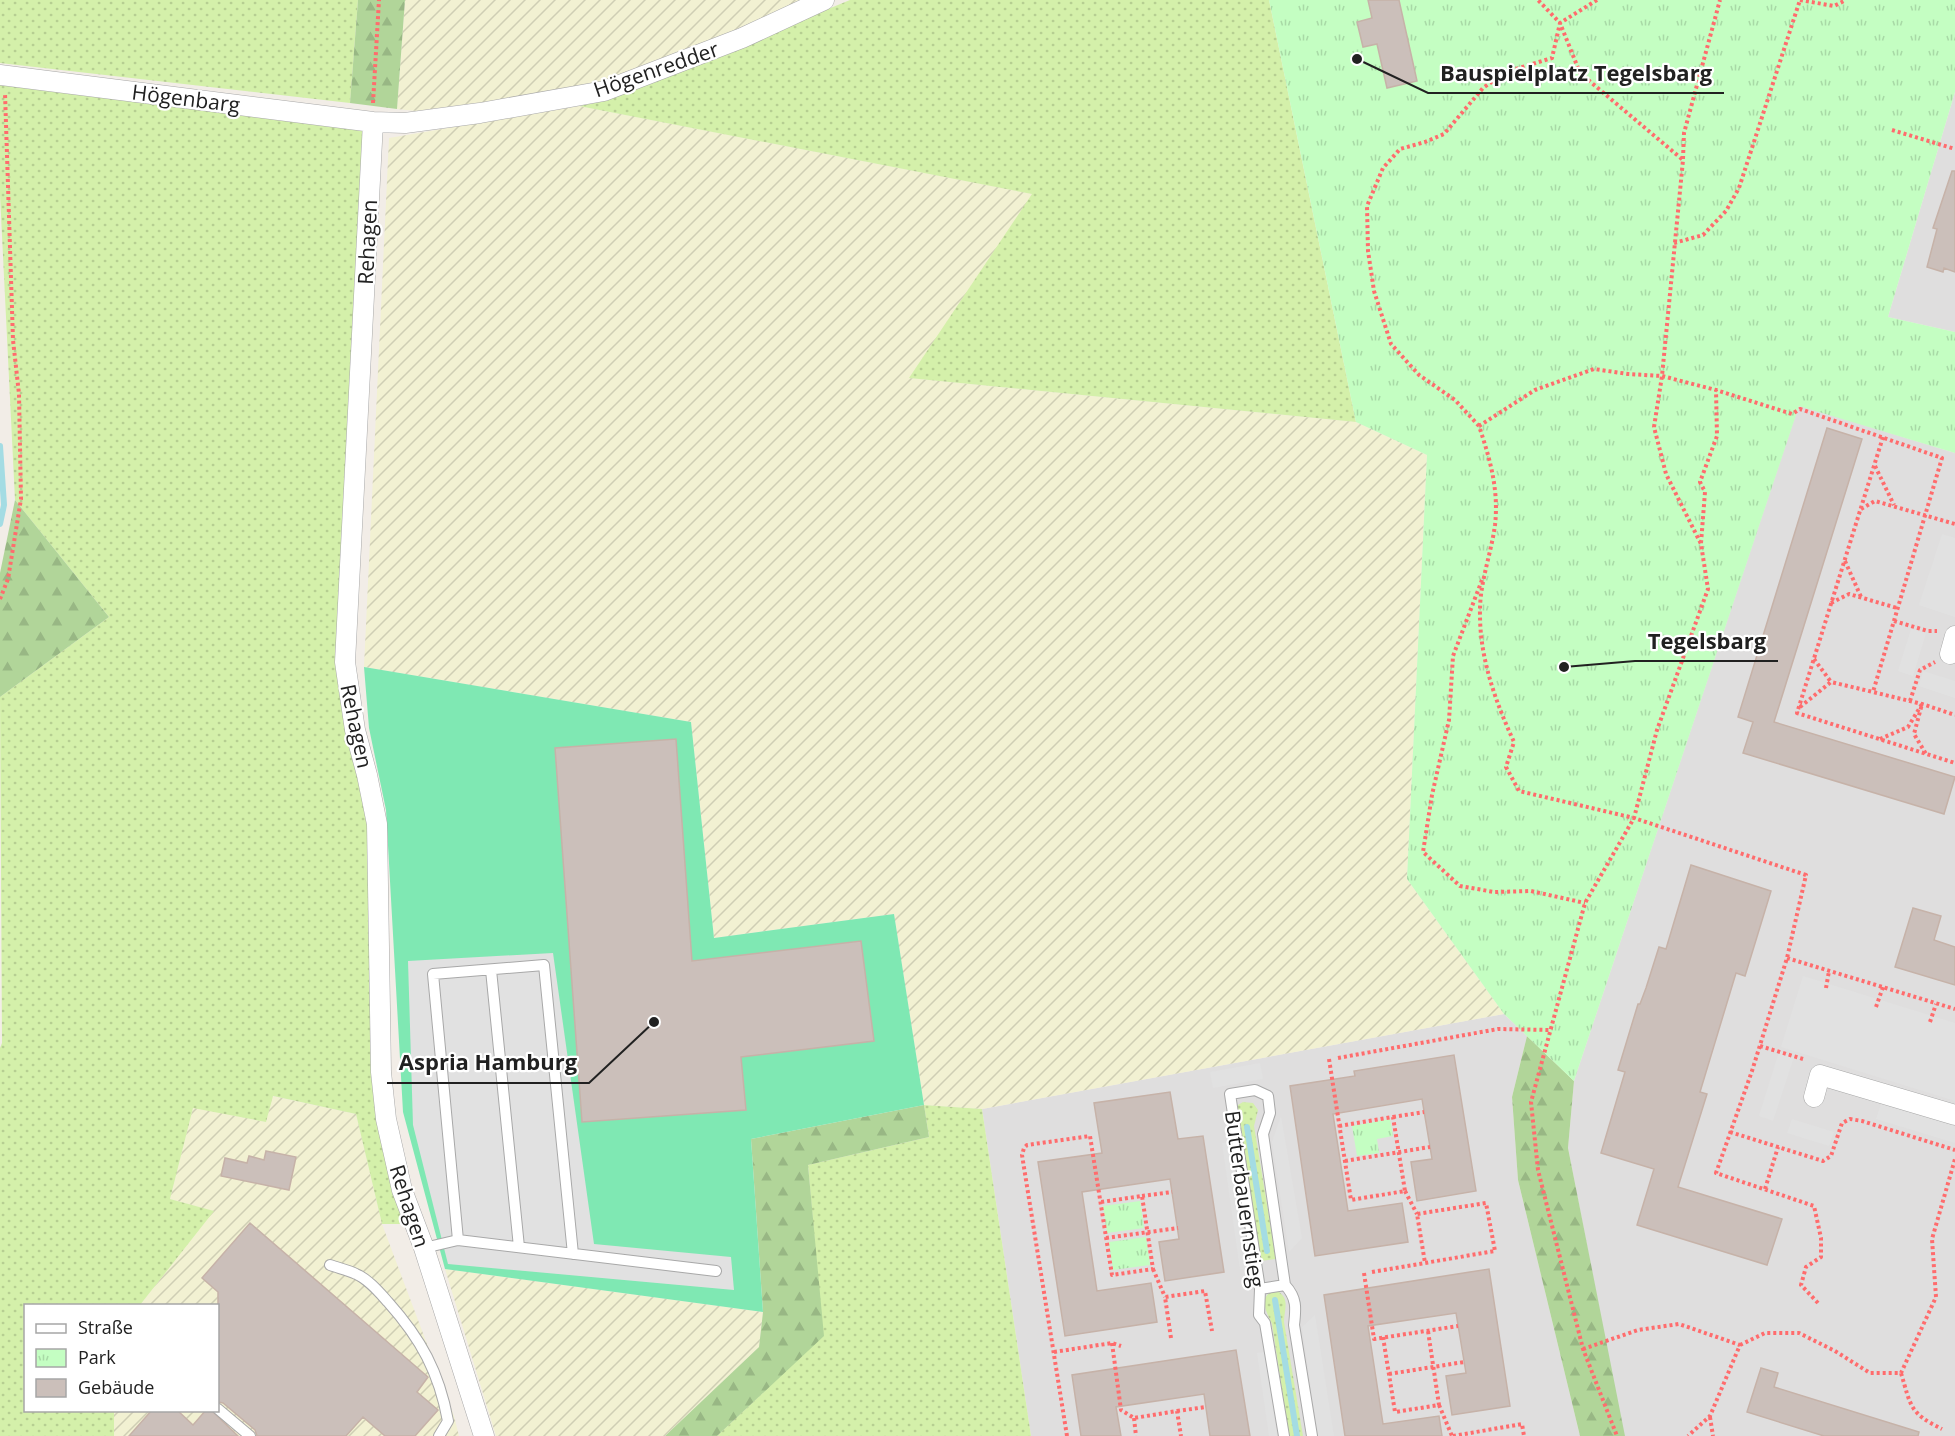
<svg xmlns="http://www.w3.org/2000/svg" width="1955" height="1436" font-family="'Open Sans',sans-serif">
<defs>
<pattern id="farmland-furrows" width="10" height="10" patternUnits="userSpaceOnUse" patternTransform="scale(1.5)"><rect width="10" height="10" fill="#f2f1d2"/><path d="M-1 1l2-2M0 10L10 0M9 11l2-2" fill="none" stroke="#cfceb4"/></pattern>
<pattern id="grass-dots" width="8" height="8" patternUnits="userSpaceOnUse" patternTransform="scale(1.5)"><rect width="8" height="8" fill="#d4f0aa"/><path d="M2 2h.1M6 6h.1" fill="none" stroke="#b6ce92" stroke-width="1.8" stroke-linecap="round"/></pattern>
<pattern id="forest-firs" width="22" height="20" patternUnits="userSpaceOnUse" patternTransform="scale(1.5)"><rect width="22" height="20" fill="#b1d599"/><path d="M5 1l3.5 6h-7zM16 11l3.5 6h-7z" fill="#98b784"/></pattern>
<pattern id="park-tufts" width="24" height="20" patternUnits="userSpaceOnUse" patternTransform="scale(1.5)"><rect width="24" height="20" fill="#c4fec2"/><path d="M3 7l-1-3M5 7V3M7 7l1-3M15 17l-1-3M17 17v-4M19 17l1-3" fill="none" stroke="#a8d9a6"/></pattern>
</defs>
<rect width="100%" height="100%" fill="#f2ede7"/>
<path fill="#dfdede" d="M 1955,92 L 1955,332 L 1888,317 Z
M 1799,405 L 1955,453 L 1955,1436 L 1624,1436 L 1568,1148 L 1574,1081 Z
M 1504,1014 L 1527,1036 L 1512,1097 L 1518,1180 L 1580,1436 L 1031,1436 L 982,1109 Z"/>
<path fill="url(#farmland-furrows)" d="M 405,0 L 808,0 L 594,88 L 416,111 L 397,109 Z
M 579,106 L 1033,194 L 910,378 L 1356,422 L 1427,455 L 1407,879 L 1504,1014 L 982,1109 L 924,1105 L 894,914 L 714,938 L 691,722 L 364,667 L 389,138 Z
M 272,1096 L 356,1114 L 382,1224 L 454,1416 L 459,1436 L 114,1436 L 114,1411 L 218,1410 L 218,1306 L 140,1305 L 213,1211 L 170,1199 L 193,1107 L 266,1122 Z
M 445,1269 L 763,1312 L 759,1347 L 665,1436 L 496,1436 Z"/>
<path fill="url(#grass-dots)" d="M 0,0 L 358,0 L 350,103 L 0,63 Z
M 850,0 L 1269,0 L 1356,422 L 909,378 L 1032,194 L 579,106 L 604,101 Z
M 0,85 L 366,130 L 337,658 L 345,726 L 369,822 L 372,963 L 406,1224 L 382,1224 L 356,1114 L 273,1096 L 266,1122 L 193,1108 L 170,1199 L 214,1211 L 140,1305 L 26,1306 L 26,1410 L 114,1411 L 114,1436 L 0,1436 L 0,1048 L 2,1043 L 0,697 L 109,617 L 15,500 L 0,195 Z
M 1243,1102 L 1253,1103 L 1258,1110 L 1254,1126 L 1276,1259 L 1260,1261 L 1237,1111 L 1238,1105 Z
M 924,1105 L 982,1109 L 1031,1436 L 717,1436 L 823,1336 L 808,1165 L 929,1137 Z
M 1274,1291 L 1279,1292 C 1290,1300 1284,1310 1284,1322 L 1303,1436 L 1289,1436 L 1272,1324 C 1267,1312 1257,1297 1274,1291 Z"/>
<path fill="url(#forest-firs)" d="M 358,0 L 405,0 L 397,109 L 350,103 Z
M 15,500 L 109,617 L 0,697 L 0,573 Z
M 1527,1036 L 1574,1081 L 1568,1148 L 1625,1436 L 1580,1436 L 1518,1180 L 1512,1097 Z
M 924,1105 L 929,1137 L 808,1165 L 824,1336 L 717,1436 L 665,1436 L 759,1347 L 763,1312 L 751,1139 Z"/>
<path fill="url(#park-tufts)" d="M 1269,0 L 1955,0 L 1955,92 L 1888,317 L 1955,332 L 1955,453 L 1799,406 L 1574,1081 L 1504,1014 L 1407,879 L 1427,455 L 1356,422 Z
M 1390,1119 L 1393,1136 L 1377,1139 L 1379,1153 L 1357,1156 L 1352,1126 Z
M 1140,1201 L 1144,1228 L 1107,1233 L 1103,1206 Z
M 1146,1237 L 1150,1265 L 1113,1270 L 1109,1242 Z"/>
<path fill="#7fe8b3" d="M 364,667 L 691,722 L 714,938 L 894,914 L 924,1105 L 751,1139 L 763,1312 L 445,1269 L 403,1112 L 386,810 L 369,728 Z"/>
<path fill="#e1e1e1" d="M 1942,534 L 1955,538 L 1955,617 L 1919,605 Z
M 1911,629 L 1926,633 L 1913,676 L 1898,671 Z
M 1923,671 L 1955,681 L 1955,698 L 1919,686 Z
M 553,953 L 594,1244 L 731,1257 L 734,1290 L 448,1264 L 413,1125 L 408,961 Z
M 1803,976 L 1955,1023 L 1955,1101 L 1781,1047 Z
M 1779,1052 L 1794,1057 L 1773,1121 L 1759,1116 Z
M 1260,1063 L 1263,1079 L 1213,1088 L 1210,1072 Z
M 1881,1104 L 1955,1126 L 1955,1143 L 1876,1119 Z
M 1281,1116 L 1302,1238 L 1289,1252 L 1272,1142 Z
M 1792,1119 L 1834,1132 L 1829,1146 L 1787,1133 Z
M 1231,1142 L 1248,1269 L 1240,1270 L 1222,1143 Z
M 1315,1315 L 1334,1436 L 1318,1436 L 1302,1327 Z
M 1265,1352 L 1277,1436 L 1269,1436 L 1257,1353 Z"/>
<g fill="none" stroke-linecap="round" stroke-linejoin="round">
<path stroke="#a4dce3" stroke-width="6" d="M 0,446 L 4,505 L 0,524
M 1247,1127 L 1267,1251
M 1275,1300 L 1297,1436"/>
</g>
<path fill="#cbbfba" stroke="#c6b2a8" stroke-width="1.5" d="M 1368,0 L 1399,0 L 1417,81 L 1387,88 L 1377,44 L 1363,47 L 1357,22 L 1372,18 Z
M 1952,171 L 1955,171 L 1955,272 L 1944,268 L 1943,272 L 1927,267 L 1937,229 L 1933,228 Z
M 1827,428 L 1862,439 L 1774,722 L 1955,777 L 1944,814 L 1743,753 L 1753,722 L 1738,717 Z
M 676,739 L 692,961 L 861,941 L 874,1041 L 741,1057 L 746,1110 L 582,1122 L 555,748 Z
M 1691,865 L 1771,891 L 1745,976 L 1736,973 L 1700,1092 L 1707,1094 L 1678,1187 L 1782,1219 L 1767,1265 L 1637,1225 L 1654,1169 L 1601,1153 L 1625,1072 L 1618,1070 L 1638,1004 L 1640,1004 L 1646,988 L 1659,947 L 1666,949 Z
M 1913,908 L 1941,916 L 1934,940 L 1955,947 L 1955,985 L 1895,967 Z
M 1454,1055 L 1476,1191 L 1417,1201 L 1411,1162 L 1432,1159 L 1422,1099 L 1333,1114 L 1348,1211 L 1402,1203 L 1408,1242 L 1315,1256 L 1290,1086 L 1355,1076 L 1354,1071 Z
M 1170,1092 L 1178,1139 L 1203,1136 L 1224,1272 L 1165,1281 L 1159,1242 L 1179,1239 L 1170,1179 L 1082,1192 L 1097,1291 L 1151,1283 L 1157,1322 L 1065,1336 L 1038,1162 L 1102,1153 L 1094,1103 Z
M 266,1151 L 296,1157 L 289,1190 L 221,1176 L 225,1158 L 247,1163 L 249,1156 L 264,1160 Z
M 250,1223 L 428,1377 L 417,1392 L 438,1410 L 415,1436 L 385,1436 L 363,1417 L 346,1436 L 257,1436 L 255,1430 L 223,1403 L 218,1402 L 218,1292 L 202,1278 Z
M 1489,1269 L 1510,1406 L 1452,1415 L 1446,1376 L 1466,1373 L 1456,1313 L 1368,1326 L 1383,1424 L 1439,1416 L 1442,1436 L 1345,1436 L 1324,1295 Z
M 1236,1350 L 1250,1436 L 1210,1436 L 1204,1394 L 1116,1407 L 1121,1436 L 1081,1436 L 1072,1375 Z
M 1761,1368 L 1778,1373 L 1774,1387 L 1919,1432 L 1918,1436 L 1824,1436 L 1747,1412 Z
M 152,1410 L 177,1410 L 193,1425 L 206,1410 L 211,1410 L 238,1436 L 129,1436 Z"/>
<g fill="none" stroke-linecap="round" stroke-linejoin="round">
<g stroke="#a8a8a8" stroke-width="12">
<path id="service" d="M 491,970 L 519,1247
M 458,1240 L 433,974 L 544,965 L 573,1254
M 424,1248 L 458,1240 L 716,1271
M 330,1265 C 338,1268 348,1270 356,1274 C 368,1279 379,1292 388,1302 C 421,1339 439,1372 448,1421 L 439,1436
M 1260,1289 L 1285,1285
M 218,1409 L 250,1436
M 1284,1436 L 1265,1323 L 1259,1315 L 1260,1289 L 1230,1094 L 1255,1090 L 1268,1096 L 1270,1113 L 1263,1134 L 1285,1285 C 1297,1298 1296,1308 1294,1325 L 1312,1436"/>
</g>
<g stroke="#a8a8a8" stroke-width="21">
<path id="minor" d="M 0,75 L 373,122 L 405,123 L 480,113 L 604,91 L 742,38 L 824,0
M 373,122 L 345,662 L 355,730 L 367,775 L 377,824 L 381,1072 L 386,1119 L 402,1190 L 424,1248 L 484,1436
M 1950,654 L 1955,636
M 1814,1097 L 1820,1075 L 1955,1115"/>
</g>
<path stroke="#ff6c6d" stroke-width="4" stroke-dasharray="3 3" stroke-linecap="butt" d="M 1597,0 L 1560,23 L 1580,73 L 1683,160 L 1662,376 L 1654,427 L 1666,474 L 1701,544 L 1708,589 L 1657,730 L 1634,818 L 1585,903 L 1531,1102 L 1538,1170 L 1583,1349 L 1617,1436
M 1800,0 L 1834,6 L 1846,0
M 373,103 L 379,0
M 1892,130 L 1955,149
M 1683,159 L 1684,133 L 1720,0
M 1674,243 L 1703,235 L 1726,211 L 1739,188 L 1800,0
M 1479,426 L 1455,400 L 1419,375 L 1391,344 L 1374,291 L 1368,251 L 1367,206 L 1383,168 L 1400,149 L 1425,142 L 1444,134 L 1483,88 L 1506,72 L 1552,58 L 1560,23 L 1538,0
M 1883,437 L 1797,713 L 1955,763
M 1875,466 L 1894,505
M 1861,509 L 1875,501 L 1955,524
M 1701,543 L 1705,492 L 1700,482 L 1717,436 L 1716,390
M 1845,561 L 1861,597
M 1482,580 L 1453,656 L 1449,720 L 1432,795 L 1423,852 L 1460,886 L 1494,892 L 1531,891 L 1585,903
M 0,599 L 8,579 L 21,499 L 19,394 L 13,340 L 5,93
M 1831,603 L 1849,594 L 1897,608
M 1894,621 L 1928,631 L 1937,631
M 1814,659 L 1831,682
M 1910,701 L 1920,670 L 1935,662
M 1800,707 L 1831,682 L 1873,692
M 1880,739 L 1908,727 L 1922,704 L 1914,734 L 1926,754
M 1787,958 L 1955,1009
M 1826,988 L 1829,971
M 1876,1007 L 1883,987
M 1930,1022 L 1936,1004
M 1760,1046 L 1803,1059
M 1338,1058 L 1498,1029 L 1550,1030
M 1329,1059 L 1351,1200 L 1405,1191 L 1393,1117 L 1339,1126
M 1393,1117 L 1424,1112
M 1730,1132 L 1823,1161 L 1831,1156 L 1842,1123 L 1850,1119 L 1862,1121 L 1955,1150
M 1345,1161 L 1430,1147
M 1765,1189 L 1778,1147
M 1405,1191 L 1417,1214
M 1142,1196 L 1172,1192
M 1106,1238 L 1178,1228
M 1153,1269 L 1165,1297
M 1372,1272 L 1495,1251 L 1486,1203 L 1417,1214 L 1425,1263
M 1364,1273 L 1374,1339 L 1458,1326
M 1818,1303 L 1801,1285 L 1806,1267 L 1821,1257 L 1821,1238 L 1814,1206 L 1716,1173 L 1752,1071 L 1787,958 L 1806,875 L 1634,818 L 1519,791 L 1506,767 L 1514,742 C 1496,703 1480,659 1480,615 C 1479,584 1491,555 1495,525 C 1499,490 1490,459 1479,426 L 1535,390 L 1594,369 L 1628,374 L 1662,376 L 1716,390 L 1792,414 L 1800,409 L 1942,458 L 1873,692 L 1922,704 L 1955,715
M 1383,1337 L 1395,1412 L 1439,1405 L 1428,1331
M 1171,1338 L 1165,1297 L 1205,1291 L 1212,1331
M 1112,1343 L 1121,1410 L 1134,1418 L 1177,1411 L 1181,1436
M 1740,1345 L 1765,1333 L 1799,1333 L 1835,1351 L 1870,1373 L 1901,1373 L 1936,1297 L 1932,1239 L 1955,1159
M 1583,1349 L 1638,1330 L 1679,1324 L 1740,1345 L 1710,1416 L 1688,1436
M 1054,1352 L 1112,1343 L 1121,1346
M 1901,1373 C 1911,1406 1909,1413 1942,1429
M 1389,1374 L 1464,1362
M 1439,1405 L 1452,1436
M 1177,1411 L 1206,1407
M 1710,1417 L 1713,1436
M 1134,1418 L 1136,1436
M 1067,1436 L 1022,1155 L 1024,1148 L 1027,1145 L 1090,1136 L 1112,1275 L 1153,1269 L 1142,1196 L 1101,1202
M 1453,1436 L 1522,1424 L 1524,1436"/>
<use href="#service" stroke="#fff" stroke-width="10"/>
<use href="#minor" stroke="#fff" stroke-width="20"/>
</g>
<g text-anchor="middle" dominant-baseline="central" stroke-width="4.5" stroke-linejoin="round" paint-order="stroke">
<g font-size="21" fill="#212121" stroke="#fff">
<text transform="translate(656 69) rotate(-19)">Högenredder</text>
<text transform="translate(186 98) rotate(7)">Högenbarg</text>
<text transform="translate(367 242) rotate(-87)">Rehagen</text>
<text transform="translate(357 726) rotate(78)">Rehagen</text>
<text transform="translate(1245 1199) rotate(82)">Butterbauernstieg</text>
<text transform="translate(410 1206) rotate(72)">Rehagen</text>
</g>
</g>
<path fill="none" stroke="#212121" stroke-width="2" d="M1357 59L1428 93H1724M1564 667L1635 661H1778M654 1022L589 1083H387"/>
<g fill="#212121" stroke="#fff" stroke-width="2">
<circle cx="1357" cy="59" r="6"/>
<circle cx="1564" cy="667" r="6"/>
<circle cx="654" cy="1022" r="6"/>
</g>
<g font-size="22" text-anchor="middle" font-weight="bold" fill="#212121" stroke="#fff" stroke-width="4.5" stroke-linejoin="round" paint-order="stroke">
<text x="1576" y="81">Bauspielplatz Tegelsbarg</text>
<text x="1707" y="649">Tegelsbarg</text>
<text x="488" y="1070">Aspria Hamburg</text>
</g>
<rect x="24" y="1304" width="195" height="108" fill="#ffffff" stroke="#a6a6a6" stroke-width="1.5"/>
<rect x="36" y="1324" width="30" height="9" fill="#ffffff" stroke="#a6a6a6" stroke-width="1.5"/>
<text x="78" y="1334" font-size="18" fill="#212121">Straße</text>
<rect x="36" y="1349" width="30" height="18" fill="url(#park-tufts)" stroke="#a6a6a6" stroke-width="1.5"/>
<text x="78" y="1364" font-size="18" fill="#212121">Park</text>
<rect x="36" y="1379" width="30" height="18" fill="#cbbfba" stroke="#a6a6a6" stroke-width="1.5"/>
<text x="78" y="1394" font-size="18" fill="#212121">Gebäude</text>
</svg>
